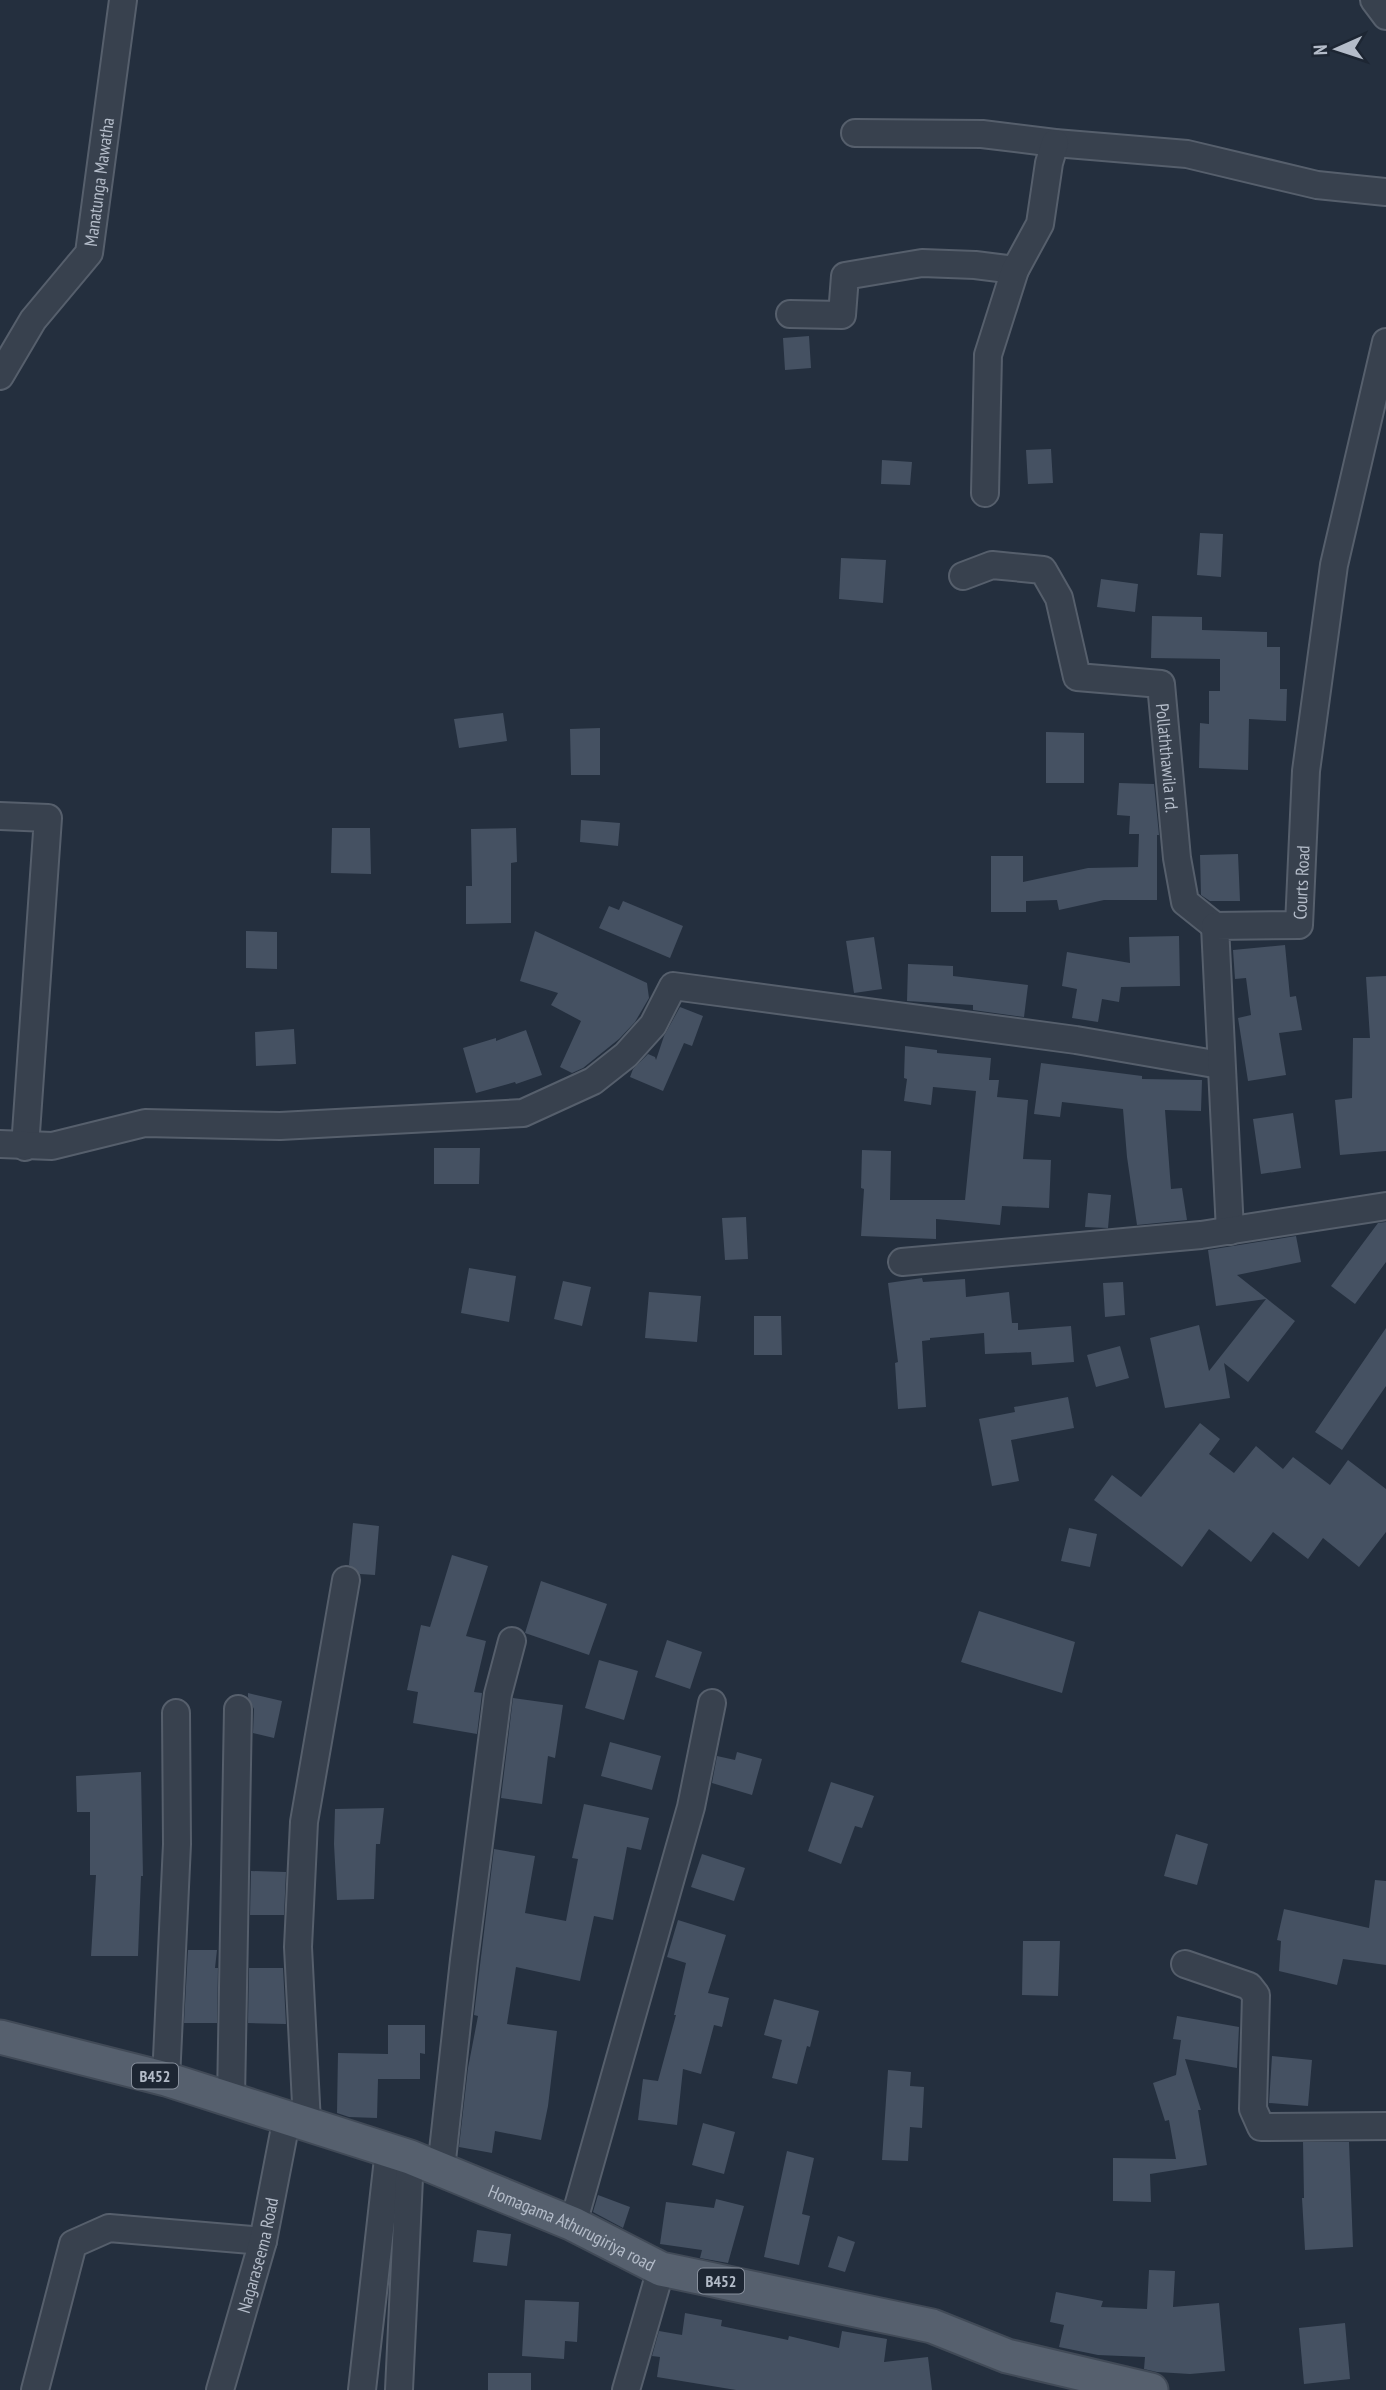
<svg xmlns="http://www.w3.org/2000/svg" width="1386" height="2390" font-family="'PT Sans Narrow',sans-serif">
<rect width="100%" height="100%" fill="#242f3e"/>
<path fill="#455162" d="M 809,336 L 811,368 L 785,370 L 783,338 Z
M 1051,449 L 1053,483 L 1028,484 L 1026,450 Z
M 882,460 L 912,462 L 910,485 L 881,484 Z
M 1200,533 L 1223,534 L 1221,577 L 1197,575 Z
M 841,558 L 886,560 L 883,603 L 839,599 Z
M 1101,579 L 1138,584 L 1135,612 L 1097,607 Z
M 1152,616 L 1202,617 L 1202,630 L 1267,632 L 1267,647 L 1280,647 L 1280,689 L 1287,689 L 1286,721 L 1249,719 L 1248,770 L 1199,768 L 1200,723 L 1209,724 L 1209,691 L 1220,691 L 1220,659 L 1151,658 Z
M 503,713 L 507,741 L 459,748 L 454,719 Z
M 600,728 L 600,775 L 571,775 L 570,729 Z
M 1046,732 L 1084,733 L 1084,783 L 1046,783 Z
M 1119,783 L 1154,784 L 1159,835 L 1157,835 L 1157,900 L 1104,900 L 1059,910 L 1057,900 L 1026,901 L 1026,912 L 991,912 L 991,856 L 1023,856 L 1023,882 L 1088,868 L 1138,867 L 1139,834 L 1129,834 L 1130,816 L 1117,815 Z
M 581,820 L 620,823 L 618,846 L 580,842 Z
M 332,828 L 370,828 L 371,874 L 331,873 Z
M 516,828 L 517,862 L 511,863 L 511,923 L 466,924 L 466,886 L 472,886 L 471,829 Z
M 1238,854 L 1240,901 L 1210,901 L 1201,895 L 1200,855 Z
M 623,901 L 683,926 L 670,958 L 599,928 L 609,906 L 619,910 Z
M 246,931 L 277,932 L 277,969 L 246,968 Z
M 535,931 L 647,983 L 649,998 L 635,1022 L 619,1039 L 583,1068 L 572,1073 L 560,1067 L 581,1021 L 551,1005 L 558,993 L 520,981 Z
M 1179,936 L 1180,986 L 1121,987 L 1119,1002 L 1102,999 L 1098,1022 L 1072,1018 L 1077,989 L 1062,986 L 1067,952 L 1130,963 L 1129,937 Z
M 874,937 L 882,989 L 854,993 L 846,941 Z
M 1285,945 L 1290,997 L 1296,996 L 1302,1030 L 1279,1033 L 1286,1075 L 1248,1081 L 1238,1018 L 1251,1015 L 1246,978 L 1235,979 L 1233,950 Z
M 908,964 L 953,966 L 953,976 L 1028,985 L 1024,1017 L 973,1010 L 973,1005 L 907,1001 Z
M 1386,976 L 1386,1151 L 1340,1155 L 1335,1100 L 1352,1098 L 1353,1038 L 1370,1038 L 1366,977 Z
M 680,1007 L 703,1016 L 692,1046 L 684,1043 L 663,1091 L 630,1077 L 633,1069 L 648,1054 L 655,1057 L 656,1060 L 664,1036 Z
M 294,1029 L 296,1064 L 256,1066 L 255,1032 Z
M 526,1030 L 542,1075 L 516,1084 L 515,1082 L 476,1093 L 463,1048 L 496,1038 L 496,1041 Z
M 905,1046 L 937,1050 L 937,1053 L 991,1058 L 989,1080 L 999,1080 L 997,1097 L 1028,1100 L 1023,1159 L 1051,1160 L 1049,1208 L 1002,1206 L 1000,1225 L 936,1219 L 936,1239 L 861,1236 L 864,1189 L 861,1188 L 862,1150 L 891,1151 L 890,1200 L 965,1200 L 976,1091 L 933,1087 L 931,1105 L 904,1101 L 907,1079 L 904,1078 Z
M 1041,1063 L 1142,1076 L 1142,1079 L 1202,1080 L 1201,1111 L 1165,1110 L 1171,1189 L 1182,1188 L 1187,1220 L 1137,1225 L 1127,1157 L 1123,1109 L 1062,1102 L 1060,1117 L 1034,1114 Z
M 1293,1113 L 1301,1168 L 1261,1174 L 1253,1119 Z
M 434,1148 L 480,1148 L 479,1184 L 434,1184 Z
M 1088,1193 L 1111,1195 L 1108,1228 L 1085,1227 Z
M 746,1217 L 748,1259 L 725,1260 L 722,1218 Z
M 1386,1222 L 1386,1262 L 1355,1304 L 1331,1286 L 1378,1223 Z
M 1296,1236 L 1301,1262 L 1237,1275 L 1295,1321 L 1248,1382 L 1224,1363 L 1230,1398 L 1165,1408 L 1150,1338 L 1199,1325 L 1209,1371 L 1266,1299 L 1216,1306 L 1208,1250 Z
M 469,1268 L 516,1276 L 509,1322 L 461,1313 Z
M 922,1278 L 923,1282 L 965,1279 L 966,1297 L 1009,1292 L 1012,1323 L 1018,1323 L 1018,1330 L 1071,1326 L 1074,1362 L 1032,1365 L 1031,1352 L 985,1354 L 984,1333 L 930,1338 L 930,1340 L 922,1341 L 926,1407 L 898,1409 L 895,1363 L 898,1362 L 888,1283 Z
M 563,1281 L 591,1287 L 582,1326 L 554,1319 Z
M 1123,1282 L 1125,1315 L 1105,1317 L 1103,1283 Z
M 649,1292 L 701,1296 L 697,1342 L 645,1338 Z
M 754,1316 L 781,1316 L 782,1355 L 754,1355 Z
M 1386,1328 L 1386,1386 L 1342,1450 L 1315,1432 Z
M 1120,1346 L 1129,1378 L 1096,1387 L 1087,1355 Z
M 1068,1397 L 1074,1428 L 1011,1440 L 1019,1481 L 992,1486 L 979,1419 L 1015,1412 L 1014,1407 Z
M 1200,1423 L 1220,1439 L 1209,1454 L 1234,1473 L 1256,1446 L 1283,1469 L 1293,1457 L 1330,1485 L 1348,1460 L 1386,1489 L 1386,1532 L 1359,1567 L 1323,1538 L 1308,1559 L 1273,1532 L 1251,1562 L 1209,1529 L 1182,1567 L 1094,1500 L 1112,1475 L 1141,1497 Z
M 353,1523 L 379,1526 L 375,1575 L 360,1574 L 349,1565 Z
M 1069,1528 L 1097,1534 L 1090,1567 L 1061,1561 Z
M 452,1555 L 488,1566 L 466,1636 L 486,1641 L 474,1692 L 482,1693 L 477,1734 L 413,1723 L 418,1692 L 407,1690 L 421,1625 L 430,1627 Z
M 541,1581 L 607,1604 L 589,1655 L 525,1633 Z
M 979,1611 L 1075,1642 L 1062,1693 L 961,1662 Z
M 667,1640 L 702,1652 L 690,1689 L 655,1677 Z
M 599,1660 L 638,1671 L 624,1720 L 585,1708 Z
M 248,1693 L 282,1701 L 274,1738 L 253,1733 L 254,1709 L 248,1697 Z
M 513,1698 L 563,1705 L 555,1758 L 548,1756 L 542,1804 L 501,1798 Z
M 610,1742 L 661,1756 L 652,1790 L 601,1776 Z
M 737,1752 L 762,1759 L 752,1795 L 712,1783 L 717,1756 L 735,1760 Z
M 141,1772 L 143,1876 L 141,1876 L 138,1956 L 91,1956 L 96,1875 L 90,1875 L 90,1812 L 77,1812 L 76,1776 Z
M 831,1782 L 874,1796 L 862,1828 L 855,1826 L 841,1864 L 808,1851 Z
M 584,1804 L 649,1818 L 641,1850 L 627,1847 L 613,1920 L 594,1916 L 580,1981 L 516,1967 L 507,2024 L 557,2031 L 548,2106 L 541,2140 L 495,2131 L 492,2153 L 459,2147 L 468,2068 L 478,2016 L 474,2015 L 494,1849 L 535,1856 L 525,1913 L 566,1921 L 578,1859 L 572,1858 Z
M 384,1808 L 380,1844 L 376,1844 L 374,1899 L 337,1900 L 334,1844 L 335,1809 Z
M 1176,1834 L 1208,1844 L 1197,1885 L 1164,1876 Z
M 702,1854 L 745,1868 L 734,1901 L 691,1887 Z
M 251,1871 L 286,1872 L 284,1915 L 250,1915 Z
M 1375,1880 L 1386,1881 L 1386,1965 L 1343,1959 L 1337,1985 L 1279,1971 L 1281,1941 L 1277,1940 L 1284,1909 L 1369,1928 Z
M 678,1920 L 726,1935 L 708,1993 L 729,1998 L 722,2027 L 714,2025 L 701,2074 L 683,2069 L 677,2125 L 638,2120 L 643,2079 L 658,2081 L 676,2015 L 674,2015 L 686,1963 L 667,1957 Z
M 1023,1941 L 1060,1941 L 1058,1996 L 1022,1995 Z
M 188,1950 L 217,1950 L 215,1968 L 218,1968 L 217,2023 L 184,2023 Z
M 249,1968 L 283,1968 L 286,2024 L 248,2023 Z
M 774,1999 L 819,2011 L 810,2047 L 807,2046 L 797,2084 L 772,2078 L 782,2040 L 764,2035 Z
M 1177,2016 L 1239,2027 L 1237,2068 L 1185,2059 L 1201,2110 L 1198,2110 L 1207,2165 L 1150,2174 L 1151,2202 L 1113,2201 L 1113,2158 L 1176,2159 L 1169,2120 L 1165,2121 L 1153,2083 L 1176,2075 L 1181,2040 L 1173,2039 Z
M 388,2025 L 425,2025 L 425,2054 L 420,2053 L 420,2079 L 378,2079 L 377,2118 L 349,2117 L 337,2113 L 338,2053 L 388,2054 Z
M 1272,2056 L 1312,2060 L 1308,2106 L 1269,2103 Z
M 888,2070 L 911,2072 L 910,2086 L 924,2087 L 922,2128 L 910,2127 L 908,2161 L 882,2160 Z
M 703,2123 L 735,2132 L 724,2174 L 692,2165 Z
M 1303,2142 L 1349,2142 L 1353,2247 L 1305,2250 L 1302,2198 L 1304,2198 Z
M 787,2151 L 814,2158 L 802,2214 L 810,2216 L 799,2265 L 764,2257 Z
M 598,2195 L 630,2207 L 623,2228 L 593,2212 Z
M 716,2199 L 744,2206 L 728,2263 L 700,2258 L 702,2250 L 660,2244 L 666,2202 L 714,2208 Z
M 477,2230 L 511,2234 L 507,2266 L 473,2262 Z
M 838,2236 L 855,2242 L 845,2272 L 828,2267 Z
M 1149,2270 L 1175,2271 L 1173,2307 L 1219,2303 L 1225,2371 L 1190,2374 L 1157,2372 L 1144,2369 L 1145,2357 L 1098,2355 L 1059,2347 L 1064,2325 L 1050,2322 L 1056,2292 L 1103,2301 L 1101,2307 L 1147,2309 Z
M 525,2300 L 579,2302 L 577,2342 L 565,2341 L 564,2359 L 522,2356 Z
M 685,2313 L 722,2320 L 721,2326 L 788,2340 L 789,2336 L 839,2348 L 842,2331 L 887,2339 L 884,2362 L 928,2357 L 932,2390 L 736,2390 L 657,2377 L 660,2357 L 652,2356 L 659,2331 L 682,2335 Z
M 1345,2323 L 1350,2379 L 1304,2384 L 1299,2328 Z
M 488,2373 L 531,2373 L 531,2390 L 488,2390 Z"/>
<g fill="none" stroke-linecap="round" stroke-linejoin="round">
<g stroke="#565f6c" stroke-width="30">
<g id="minor">
<path d="M 1374,0 L 1386,16"/>
<path d="M 855,133 L 982,134 L 1055,143 L 1187,154 L 1317,185 L 1386,192"/>
<path d="M 790,314 L 842,315 L 845,276 L 922,263 L 975,265 L 1015,270"/>
<path id="s1" d="M 0,376 L 33,320 L 89,253 L 123,0"/>
<path d="M 985,493 L 988,355 L 1015,270 L 1040,224 L 1049,163 L 1055,143"/>
<path id="s2" d="M 963,576 L 992,565 L 1043,570 L 1059,598 L 1077,677 L 1161,684 L 1177,858 L 1185,902 L 1215,926"/>
<path d="M 0,816 L 48,818 L 25,1147"/>
<path d="M 0,1144 L 52,1146 L 145,1123 L 280,1126 L 523,1113 L 593,1081 L 626,1055 L 653,1025 L 673,986 L 1076,1040 L 1220,1065"/>
<path id="s3" d="M 1230,1231 L 1215,926 L 1299,925 L 1306,771 L 1334,565 L 1386,342"/>
<path d="M 902,1262 L 1201,1235 L 1386,1206"/>
<path d="M 1185,1964 L 1249,1986 L 1256,1995 L 1253,2109 L 1261,2127 L 1386,2126"/>
<path d="M 166,2079 L 177,1844 L 176,1713"/>
<path d="M 231,2099 L 238,1709"/>
<path d="M 307,2123 L 298,1947 L 304,1822 L 346,1580"/>
<path d="M 441,2169 L 464,1960 L 498,1694 L 512,1641"/>
<path d="M 573,2224 L 691,1807 L 712,1703"/>
<path d="M 35,2390 L 73,2244 L 109,2228 L 263,2241"/>
<path id="s4" d="M 220,2390 L 263,2241 L 287,2117"/>
<path d="M 362,2390 L 389,2150"/>
<path d="M 399,2390 L 410,2157"/>
<path d="M 626,2390 L 661,2269"/>
</g>
</g>
<g stroke="#414a57" stroke-width="37">
<g id="major">
<path id="s5" d="M 0,2037 L 166,2079 L 410,2157 L 573,2224 L 661,2269 L 932,2326 L 1007,2356 L 1151,2390"/>
</g>
</g>
<use href="#minor" stroke="#38414e" stroke-width="26"/>
<use href="#major" stroke="#56606e" stroke-width="33"/>
</g>
<g text-anchor="middle" dominant-baseline="central" stroke-width="5" stroke-linejoin="round" paint-order="stroke">
<g fill="#1d2633" stroke="#878f9c" stroke-width="2">
<rect x="132" y="2063.5" width="46" height="25" rx="5"/>
<rect x="698" y="2268.5" width="46" height="25" rx="5"/>
</g>
<g font-size="16" font-weight="bold" fill="#b4bcc9">
<text x="155" y="2076">B452</text>
<text x="721" y="2281">B452</text>
</g>
<g font-size="18" fill="#b4bcc9" stroke="#1d2633">
<text stroke="none"><textPath href="#s1" startOffset="224">Manatunga Mawatha</textPath></text>
<text stroke="none"><textPath href="#s2" startOffset="354">Pollaththawila rd.</textPath></text>
<text stroke="none"><textPath href="#s3" startOffset="432">Courts Road</textPath></text>
<text stroke="none"><textPath href="#s5" startOffset="604">Homagama Athurugiriya road</textPath></text>
<text stroke="none"><textPath href="#s4" startOffset="140">Nagaraseema Road</textPath></text>
</g>
</g>
<g transform="translate(1337 49) rotate(267)" stroke="#1d2633" stroke-width="5" paint-order="stroke">
<path d="M0-5L12 26L0 18L-12 26Z" fill="#b4bcc9"/>
<text y="-10" font-size="19" font-weight="bold" text-anchor="middle" fill="#b4bcc9">N</text>
</g>
</svg>
